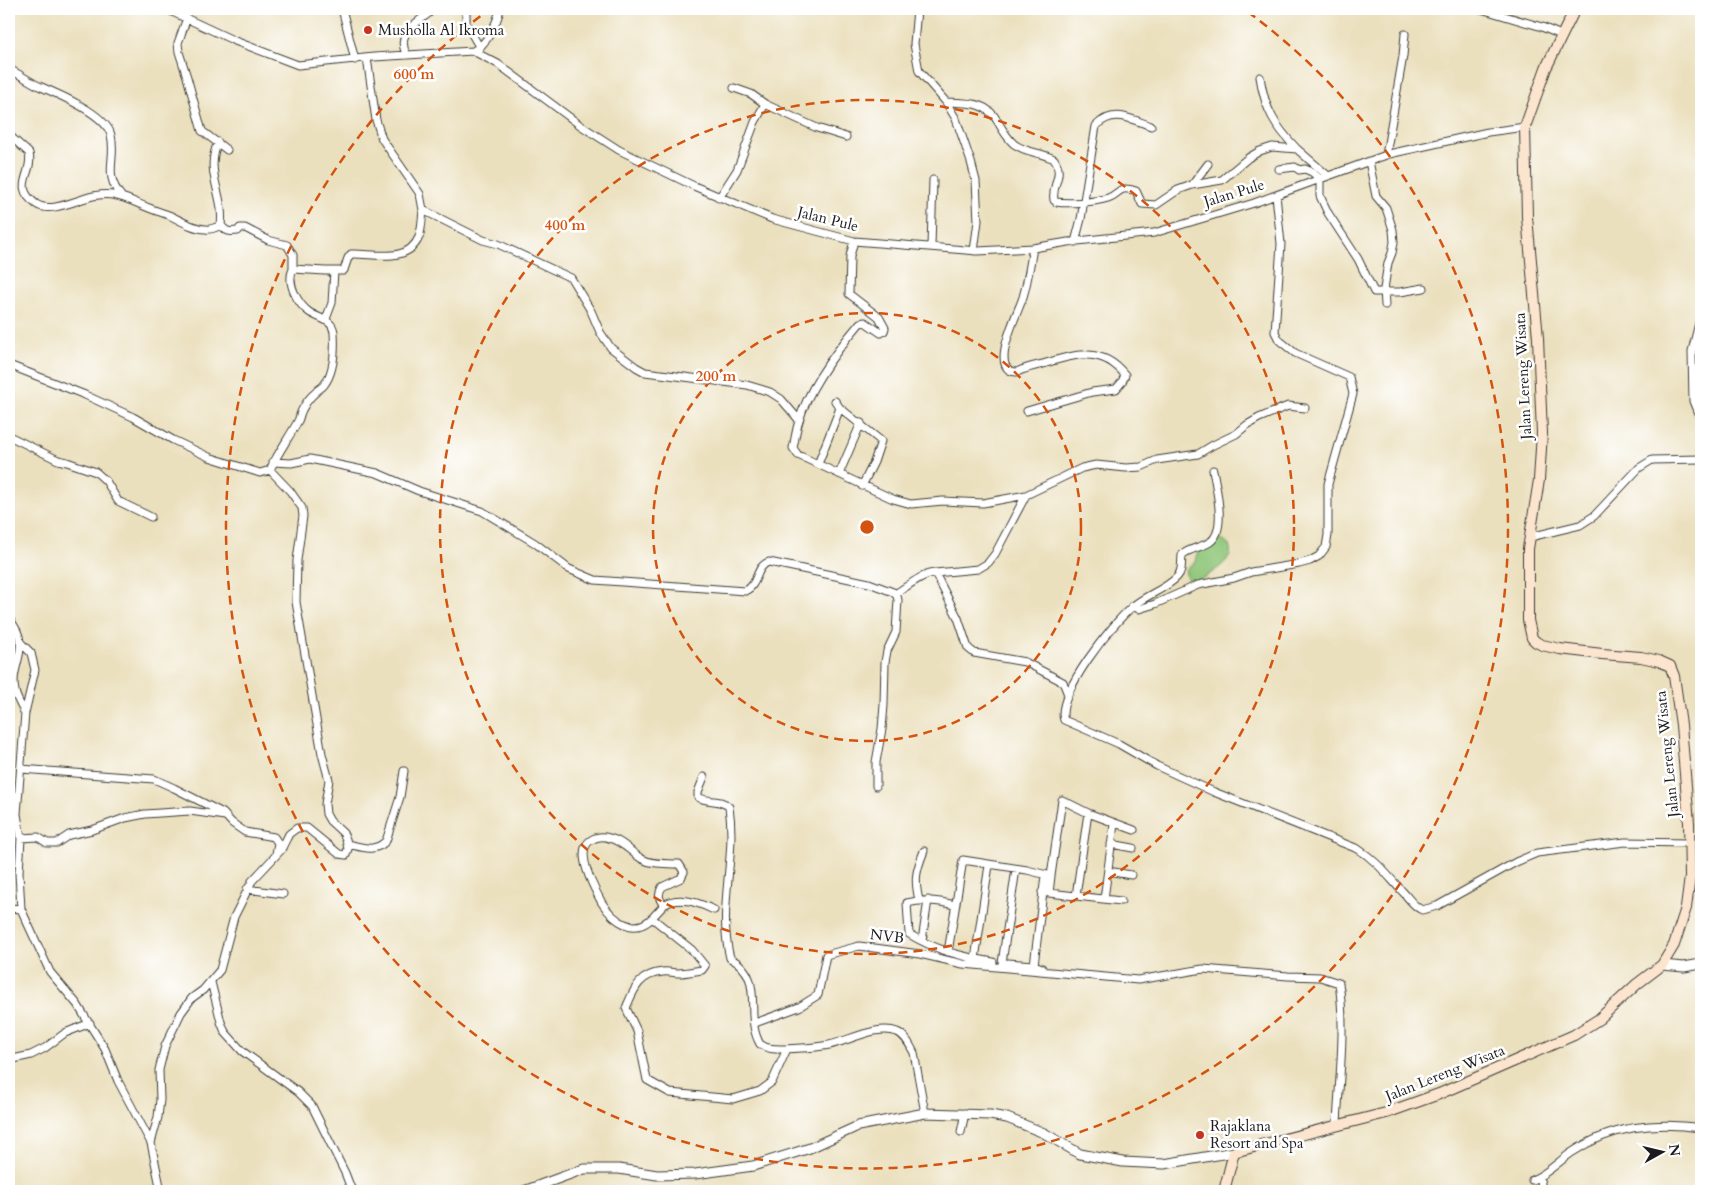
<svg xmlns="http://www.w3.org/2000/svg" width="1710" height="1200" font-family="Cardo,serif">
<rect width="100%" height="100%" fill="#fff"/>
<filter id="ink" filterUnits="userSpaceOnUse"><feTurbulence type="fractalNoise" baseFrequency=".02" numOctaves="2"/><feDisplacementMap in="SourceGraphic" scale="10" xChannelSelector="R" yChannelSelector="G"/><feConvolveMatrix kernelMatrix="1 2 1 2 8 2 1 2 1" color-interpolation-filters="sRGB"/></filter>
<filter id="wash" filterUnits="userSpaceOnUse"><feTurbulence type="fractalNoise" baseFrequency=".0096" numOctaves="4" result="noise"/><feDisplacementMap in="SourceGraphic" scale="20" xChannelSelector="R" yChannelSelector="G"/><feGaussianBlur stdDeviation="1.12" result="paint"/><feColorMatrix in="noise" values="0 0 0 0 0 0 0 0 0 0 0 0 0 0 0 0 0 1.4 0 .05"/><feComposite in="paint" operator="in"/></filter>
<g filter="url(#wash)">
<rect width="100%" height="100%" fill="#ebe0be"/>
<path fill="#8fc679" stroke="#56714a" d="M 1221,538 L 1229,545 C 1230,548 1231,551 1230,554 C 1228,564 1202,580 1192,583 L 1187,578 L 1185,570 L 1195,562 L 1197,553 L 1202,544 Z"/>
</g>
<g filter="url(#ink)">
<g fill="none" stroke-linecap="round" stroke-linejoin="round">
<g stroke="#3b3934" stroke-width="9">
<path id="minor" d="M 166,9 L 235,41 L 298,65 L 374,57 L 473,51 L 498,64 L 580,125 L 619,150 L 694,186 L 772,219 L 854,241 L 978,251 L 1033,248 L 1068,242 L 1154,233 L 1254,203 L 1389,154 L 1488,132 L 1525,127
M 342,9 L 355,60
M 466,9 L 466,24 L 480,48
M 917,9 L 914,44 L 919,71 L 946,102 L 956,119 L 971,162 L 976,181 L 978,221 L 974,251
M 1481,9 L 1542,27 L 1561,35
M 187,18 L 178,43 L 179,52 L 187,77 L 202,131 L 227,150
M 473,51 C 487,45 497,23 500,9
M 407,55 C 395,34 414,25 429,13 L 431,9
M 367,58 L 376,120 L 382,139 L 420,194 L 423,210 L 483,240 L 498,244 L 571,278 L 591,311 L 600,332 L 611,348 L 636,367 L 645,372 L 747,385 L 770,392 L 781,399 L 799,420
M 9,69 C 19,74 29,81 39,86 C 58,94 106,114 111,135 C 117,160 102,174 122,197
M 1260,77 C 1265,110 1275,126 1297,149
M 734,88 L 751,94 L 765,104
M 946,102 C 967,103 987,101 998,122 C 1002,129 1007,138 1014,144 C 1026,153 1041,152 1054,159 C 1065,175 1051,184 1054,200 L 1056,202 C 1069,204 1095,202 1108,198 C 1122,193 1117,185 1136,191 L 1142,204 L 1156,205 L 1178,190 L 1192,185 L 1222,180 L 1248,158 L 1260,151 L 1272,147 L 1297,149 L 1328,176
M 9,135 L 29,153 C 34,174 11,186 36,204 C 55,217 88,190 113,195 C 128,198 136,203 149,208 C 156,211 164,213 171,216 C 181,221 194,229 206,229 C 211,230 217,227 221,225
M 218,142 C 204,173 225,195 221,225 C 226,232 229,232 238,231 L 240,228 L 245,228 L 268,240 L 287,245 L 293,255 L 293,269 L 325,271 L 343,271 L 344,270 L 348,258 L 351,254 C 374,253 408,264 419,237 C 422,229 422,218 423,210
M 1386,155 L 1403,56 L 1405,34
M 1369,161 L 1376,196 L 1386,208 L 1393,230 L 1394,242 L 1392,253 L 1388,263 L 1384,289 L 1385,305
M 1279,169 L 1295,167 L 1299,170 L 1305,169 L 1312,172 L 1320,179 L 1320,196 L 1328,213 L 1358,259 L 1374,292 L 1400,292 L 1424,288
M 1192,185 L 1208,164
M 719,198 L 737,170 L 755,122 L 765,104 L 817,128 L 846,137
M 854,241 L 850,256 L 849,294 L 879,317 L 885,328 L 884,331 L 881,333 L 865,322 L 860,323 C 837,350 809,386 799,421 C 796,430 795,439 793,448 L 798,455 L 893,499 L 911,504 L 943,501 L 983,503 L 1026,495 L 1082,468 L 1096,465 L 1126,468 L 1141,467 L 1157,460 L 1198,454 L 1213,445 L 1236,434 L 1247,425 L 1259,418 L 1288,406 L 1305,408
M 1075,242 L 1081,219 L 1096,126 C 1113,108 1131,119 1151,126
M 931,247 L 933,180
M 1701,315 L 1692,351 L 1693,401 L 1701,421
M 326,319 L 332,303 L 334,271
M 9,365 L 85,395 L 133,417 L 173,440 L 209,457 L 260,473 L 270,470 C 278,452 289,438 298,421 C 300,417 300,413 302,410 C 305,404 311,396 316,392 C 318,389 322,388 324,385 C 335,371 335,349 334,333 C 333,319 319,319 309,312 C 298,304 286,283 293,269
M 835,401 L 840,408 L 881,441 L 874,462 L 862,486
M 1027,411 L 1092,392 L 1116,389 L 1122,382 L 1125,375 C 1102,345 1073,355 1043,364 C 1034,366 1025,368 1017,372 C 986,372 1020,309 1023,297 C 1028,281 1030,264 1033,248
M 9,436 L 58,460 L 67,462 L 96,472 L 106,481 L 118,501 L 151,517
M 273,462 L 291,463 L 310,459 L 377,473 L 419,491 L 482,511 L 535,543 L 569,569 L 595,580 L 745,591 C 759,585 755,566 769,562 L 869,583 L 893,592 L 897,596 L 898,600 L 896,632 L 887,651 L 885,662 L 884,705 L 882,729 L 876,762 L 876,786
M 818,464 L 840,408
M 1213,470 C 1216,487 1227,531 1210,542 C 1201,548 1189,548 1182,555 C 1181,563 1183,571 1177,577 C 1165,590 1145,595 1132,607 C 1113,623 1055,695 1064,720 L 1119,744 L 1157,766 L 1214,792 L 1358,849 C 1376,860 1388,876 1402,891 C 1409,898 1413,906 1422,910 L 1437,906 L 1516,862 L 1537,853 L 1625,842 L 1689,843
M 839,474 L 861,423
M 1530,537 L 1580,525 L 1594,516 L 1639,468 L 1652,460 L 1701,459
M 935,573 L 978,569 L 988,563 L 995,554 L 1026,495
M 895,594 C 907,587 921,574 935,573 L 958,618 L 968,648 L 974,653 L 1025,662 L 1063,682 L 1067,692
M 1132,606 L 1139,609 L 1155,604 L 1198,585 L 1234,578 L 1251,572 L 1299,564 L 1310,561 L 1319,556 L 1326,547 L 1328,535 L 1328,484 L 1353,394 L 1349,377 L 1295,353 L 1279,340 L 1275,332 L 1281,244 L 1276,195
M 9,619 C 34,648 9,663 15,691 C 16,698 21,705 24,712
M 21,769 L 154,779 L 174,788 L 223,813 L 232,823 L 245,832 L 274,837 L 278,843 L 276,854
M 704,777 L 698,792 L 698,797 C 707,803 721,798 729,807 C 737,858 717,908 730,958 C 767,977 743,1015 760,1044 C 768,1050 777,1049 786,1049 C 800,1048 815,1048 829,1045 C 848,1041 879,1024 897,1032 C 905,1035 910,1045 914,1053 L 925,1113
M 21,838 L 38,837 L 47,843 L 57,843 L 69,835 L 92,830 L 125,818 L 145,814 L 190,811 L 225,816
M 347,844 C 362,847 374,853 386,841 L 400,797 L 404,771
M 1111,844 L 1133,848
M 1108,871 L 1131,875
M 1051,876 L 1062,800 L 1088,813 L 1134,830
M 247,889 L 283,894
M 1049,893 L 1076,896 L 1088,813
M 1076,896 L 1121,901
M 1104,899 L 1114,824
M 919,900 C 914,879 916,871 924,851
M 664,905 C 678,895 700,903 714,910
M 955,905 C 938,901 924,899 907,903 L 909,934 C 935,950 963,957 993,962
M 9,908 L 21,909 L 50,972 L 77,1004 L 105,1049 L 118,1081 L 151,1143
M 21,909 L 19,873 L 21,838 L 17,814 L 25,713 L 35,670 L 31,653 L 21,643
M 652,918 L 664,905 C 658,899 658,894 662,887 L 681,878 L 684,872 L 679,864 C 666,863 653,865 642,859 C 630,852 623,841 609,838 C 603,836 596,837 591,840 C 573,851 595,890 602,903 C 614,921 634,936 652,918 L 692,950 L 705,966 L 702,970 C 694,971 686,973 678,973 C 673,973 668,971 663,972 C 639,974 634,989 626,1008 L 637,1031 L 647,1080 L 670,1093 L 733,1099 L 760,1091 L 772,1082 L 787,1049
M 922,941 L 928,900
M 948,952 L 963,860 L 1027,870 L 1051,876 L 1049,893 L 1042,892
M 975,959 L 989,865
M 1002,963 L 1016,869
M 1008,963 L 1034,965 L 1042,968
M 1034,965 L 1045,876
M 211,982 L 221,1022 L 225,1032 L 242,1051 L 298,1092 L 312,1106 L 345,1173 L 352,1191
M 755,1023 L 799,1007 L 818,995 L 826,955 L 859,946 L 920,954 L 963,964 L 1138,980 L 1203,969 L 1288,976 L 1320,977 L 1339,983 C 1346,1031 1339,1077 1337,1125
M 9,1060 L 31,1055 L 45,1048 L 65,1033 L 90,1023
M 961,1132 L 965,1113
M 1539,1177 L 1543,1191
M 1532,1180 C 1547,1174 1558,1162 1571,1153 C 1611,1126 1654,1121 1701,1128
M 161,1191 L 151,1143 L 158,1117 L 160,1100 L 159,1070 L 165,1046 L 181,1013 L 192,998 L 203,990 L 220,970 L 234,917 L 252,881 L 281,850 L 289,834 L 297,828 L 307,828 L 339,854 L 346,855 L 348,849 L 346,839 L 343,833 L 330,821 L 326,814 L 325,804 L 329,780 L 322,754 L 296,602 L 297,560 L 303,516 L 302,508 L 290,491 L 270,470"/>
</g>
<g stroke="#3b3934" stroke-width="11">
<path id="tertiary" d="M 1662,965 L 1684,967 L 1701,964
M 524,1191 L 584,1169 L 619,1169 L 657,1175 L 695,1174 L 753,1166 L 810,1148 L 858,1126 L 925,1113 L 990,1115 L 1007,1118 L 1044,1133 L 1080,1154 L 1123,1162 L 1164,1164 L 1234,1152"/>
</g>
<g stroke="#3b3934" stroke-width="12">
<path id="secondary" d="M 1224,1191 L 1234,1152 L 1386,1113 L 1439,1094 L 1574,1035 L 1599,1019 L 1637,984 L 1662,965 L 1674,945 L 1686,908 L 1690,877 L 1689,823 L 1681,725 L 1674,676 L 1670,666 L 1659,661 L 1641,657 L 1602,654 L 1560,649 L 1542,645 L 1536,642 L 1532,638 L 1528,620 L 1528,549 L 1539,480 L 1542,433 L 1538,338 L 1527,217 L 1525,127 L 1546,68 L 1575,9"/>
</g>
<use href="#minor" stroke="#fff" stroke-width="7"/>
<use href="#tertiary" stroke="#fff" stroke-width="9"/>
<use href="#secondary" stroke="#fce5cf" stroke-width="10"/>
</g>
</g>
<g fill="none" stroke="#d4530e" stroke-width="2.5" stroke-dasharray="9 6">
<circle cx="867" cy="527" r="214"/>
<circle cx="867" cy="527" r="427"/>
<path d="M1248 12A641 641 0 1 1 486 12"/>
</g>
<g fill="#c8321e" stroke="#fff" stroke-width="2">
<circle cx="368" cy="30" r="5"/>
<circle cx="1200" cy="1135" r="5"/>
</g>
<g text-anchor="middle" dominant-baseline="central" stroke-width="5" stroke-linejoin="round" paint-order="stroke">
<g font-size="15" fill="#1c1c1c" stroke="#fff" text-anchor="start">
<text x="378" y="30">Musholla Al Ikroma</text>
<text x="1210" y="1126">Rajaklana<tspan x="1210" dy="17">Resort and Spa</tspan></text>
</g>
<g font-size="15" fill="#1c1c1c" stroke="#fff">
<text transform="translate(1234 193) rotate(-17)">Jalan Pule</text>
<text transform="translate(828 219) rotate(14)">Jalan Pule</text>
<text transform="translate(1523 376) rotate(-93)">Jalan Lereng Wisata</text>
<text transform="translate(1667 754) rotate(-96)">Jalan Lereng Wisata</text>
<text transform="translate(887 936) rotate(7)">NVB</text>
<text transform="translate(1445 1073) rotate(-22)">Jalan Lereng Wisata</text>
</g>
</g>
<circle cx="867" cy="527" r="8" fill="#d4530e" stroke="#fff" stroke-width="2.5"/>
<g font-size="15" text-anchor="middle" font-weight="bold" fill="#d4530e" stroke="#fff" stroke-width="5" stroke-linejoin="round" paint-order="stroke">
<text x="414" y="79">600 m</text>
<text x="565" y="230">400 m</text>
<text x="716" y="381">200 m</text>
</g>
<rect width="1710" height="1200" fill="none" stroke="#fff" stroke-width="30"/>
<g transform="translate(1662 1152) rotate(82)" stroke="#ffffff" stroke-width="4" paint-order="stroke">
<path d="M0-4L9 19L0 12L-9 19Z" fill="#1c1c1c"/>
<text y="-8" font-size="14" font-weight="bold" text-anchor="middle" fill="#1c1c1c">N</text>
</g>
</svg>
